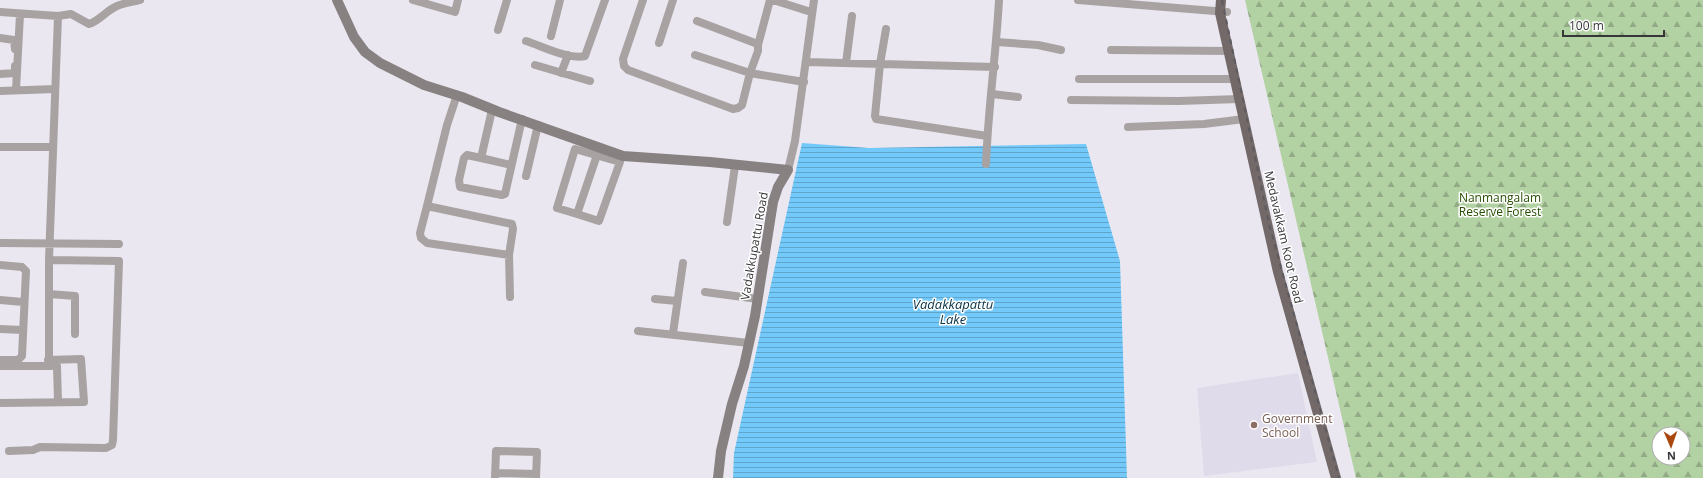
<svg xmlns="http://www.w3.org/2000/svg" width="1703" height="478" font-family="'Open Sans',sans-serif">
<defs>
<pattern id="forest-firs" width="22" height="20" patternUnits="userSpaceOnUse"><rect width="22" height="20" fill="#b3d2a3"/><path d="M5 1l3.5 6h-7zM16 11l3.5 6h-7z" fill="#92ab86"/></pattern>
<pattern id="water-rules" width="6" height="5" patternUnits="userSpaceOnUse"><rect width="6" height="5" fill="#73c9f9"/><path d="M0 2.5h6" fill="none" stroke="#5fa4cb"/></pattern>
</defs>
<rect width="100%" height="100%" fill="#eae7f0"/>
<path fill="#e0dbea" d="M 1298,373 L 1317,462 L 1204,476 L 1197,388 Z"/>
<path fill="url(#forest-firs)" fill-rule="evenodd" d="M 1245,0 L 1703,0 L 1703,478 L 1356,478 ZM 1659,434 L 1683,434 L 1683,458 L 1659,458 Z"/>
<path fill="url(#water-rules)" d="M 802,143 L 869,148 L 1086,144 L 1120,261 L 1127,478 L 733,478 L 734,453 Z"/>
<g fill="none" stroke-linecap="round" stroke-linejoin="round">
<path stroke="#a8a3a2" stroke-width="8" d="M 413,0 L 455,12 L 458,0
M 643,0 L 623,59 L 624,66 L 628,70 L 733,109 L 738,108 L 742,105 L 750,73 L 758,51 L 758,45 L 755,43 L 697,21
M 773,0 L 811,12
M 1078,0 L 1227,12
M 0,12 L 58,16 L 71,14 L 89,24 C 99,21 107,10 117,6 C 124,3 133,2 140,0
M 886,29 L 880,64 L 875,116 L 876,119 L 987,136
M 498,30 L 507,0
M 551,36 L 560,0
M 0,38 L 14,40 L 15,49
M 526,41 C 542,46 569,60 585,56 L 605,0
M 997,42 L 1038,45 L 1061,50
M 659,43 L 673,0
M 758,45 L 770,0
M 1111,50 L 1229,51
M 695,55 L 750,73 L 804,82
M 806,62 L 995,67
M 846,63 L 852,16
M 535,65 L 590,81
M 561,73 L 568,55
M 0,74 L 15,73 L 15,66
M 1079,79 L 1235,79
M 16,90 L 20,14
M 0,91 L 55,89
M 992,94 L 1018,97
M 457,95 L 447,125 L 427,206 L 512,224 L 513,229 L 509,255 L 510,297
M 1071,100 L 1179,101 L 1239,99
M 492,110 L 481,158 L 467,155 L 464,158 L 459,180 L 460,187 L 502,195 L 505,194 L 522,119
M 1128,127 L 1204,124 L 1244,119
M 0,147 L 53,147
M 481,158 L 511,165
M 986,164 C 988,109 996,55 999,0
M 788,170 L 795,141 L 814,0
M 526,176 L 538,125
M 427,206 L 420,233 L 421,238 L 427,243 L 509,255
M 577,214 L 557,208 L 575,149 L 620,162 L 599,221 L 577,214 L 597,155 L 600,147
M 727,222 L 735,166
M 0,243 L 119,244
M 0,265 L 22,267 L 26,271 L 22,356 L 18,360 L 0,360
M 705,292 L 758,299
M 49,294 L 75,296 L 75,334
M 655,299 L 677,301
M 0,300 L 23,302
M 0,329 L 22,330
M 638,331 L 749,343
M 673,333 L 683,263
M 0,366 L 57,366 L 58,402
M 49,366 L 49,260 L 58,16
M 0,403 L 84,402 L 81,359 L 48,360
M 9,451 L 33,450 L 40,447 L 106,448 L 112,445 L 113,440 L 119,261 L 49,260
M 495,473 L 536,474
M 495,478 L 496,451 L 537,452 L 536,478"/>
<path stroke="#888181" stroke-width="10" d="M 337,0 L 354,37 L 365,52 L 380,63 L 424,85 L 462,97 L 499,112 L 623,156 L 710,162 L 788,170 L 778,187 L 773,202 L 755,316 L 744,366 L 732,404 L 721,451 L 718,478"/>
<path stroke="#726968" stroke-width="10" d="M 1221,0 L 1220,13 L 1278,272 L 1336,478"/>
<path stroke="#5d5b60" stroke-width="2" stroke-dasharray="5 5" stroke-linecap="butt" d="M 1222,0 L 1269,224 L 1339,478"/>
</g>
<circle fill="#8d6e63" stroke="#fff" stroke-width="1.5" cx="1254" cy="425" r="4"/>
<g text-anchor="middle" dominant-baseline="central" stroke-width="3" stroke-linejoin="round" paint-order="stroke">
<g font-size="12" fill="#264e00" stroke="#fff">
<text x="1500" y="197">Nanmangalam<tspan x="1500" dy="14">Reserve Forest</tspan></text>
</g>
<g font-size="12" fill="#363538" stroke="#fff">
<text transform="translate(1284 237) rotate(77)">Medavakkam Koot Road</text>
<text transform="translate(754 246) rotate(-80)">Vadakkupattu Road</text>
</g>
<g font-size="12" fill="#785e54" stroke="#fff" text-anchor="start">
<text x="1262" y="418">Government<tspan x="1262" dy="14">School</tspan></text>
</g>
<g font-size="13" font-style="italic" fill="#093144" stroke="#fff">
<text x="953" y="304">Vadakkapattu<tspan x="953" dy="15">Lake</tspan></text>
</g>
</g>
<g transform="translate(1671 446) rotate(178)"><circle r="19" fill="#ffffff" stroke="#afaeaf"/>
<path d="M0-3L7 15L0 10L-7 15Z" fill="#aa470d"/>
<text y="-6" font-size="11" font-weight="bold" text-anchor="middle" fill="#363538">N</text>
</g>
<path d="M1563 30v6h101v-6" fill="none" stroke="#363538" stroke-width="2"/>
<text x="1569" y="30" font-size="12" fill="#363538" stroke="#ffffff" stroke-width="3" paint-order="stroke">100 m</text>
</svg>
